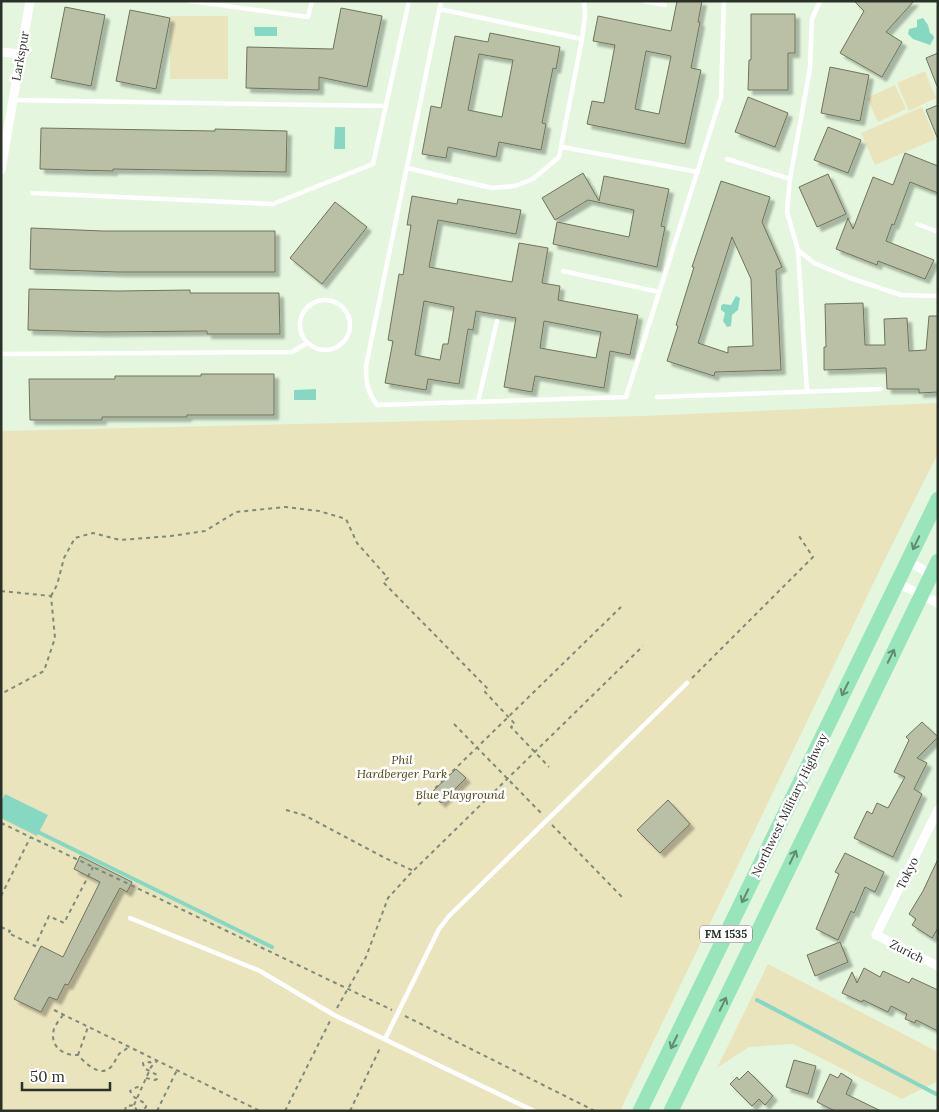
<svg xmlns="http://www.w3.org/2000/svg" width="939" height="1112" font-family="Lora,serif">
<defs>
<filter id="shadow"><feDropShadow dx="4.5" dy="4.5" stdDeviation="1" flood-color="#0004"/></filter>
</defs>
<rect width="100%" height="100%" fill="#e4f7de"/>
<path fill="#eae4bd" d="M 170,16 L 228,16 L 228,79 L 170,79 Z
M 925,71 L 936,98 L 909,111 L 897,83 Z
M 895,85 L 906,109 L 878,122 L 867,98 Z
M 922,107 L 936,139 L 875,165 L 861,133 Z
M 938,403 L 938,453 L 887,555 L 620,1111 L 1,1111 L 1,431 L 642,416 Z
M 768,964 L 938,1052 L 938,1081 L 902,1099 L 793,1044 L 749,1047 L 717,1068 Z"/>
<path fill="#87d8c2" d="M 923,18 L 928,25 L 930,33 L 933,35 L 934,38 L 930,45 L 913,39 L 908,34 L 909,29 L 917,27 L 917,20 Z
M 254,27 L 277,27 L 277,36 L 255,36 Z
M 335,127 L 345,127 L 345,149 L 334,149 Z
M 736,296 L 740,298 L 738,310 L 732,315 L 731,326 L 727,327 L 723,321 L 725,313 L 721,310 L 721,306 L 723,304 L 731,305 Z
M 316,389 L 316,400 L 294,400 L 294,390 Z
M 5,794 L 48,815 L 37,836 L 1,818 L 1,802 Z"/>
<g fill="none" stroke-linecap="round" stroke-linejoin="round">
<path stroke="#87d8c2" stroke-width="4" d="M 36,831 L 272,947
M 757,1000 L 938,1095"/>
</g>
<path fill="#b9c0a5" stroke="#6e745a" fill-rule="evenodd" filter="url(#shadow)" d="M 677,1 L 702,1 L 698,22 L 700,22 L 691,68 L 701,70 L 685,144 L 587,124 L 592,101 L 604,103 L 615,45 L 593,41 L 598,16 L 671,31 ZM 646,51 L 671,56 L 659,114 L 635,109 Z
M 854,1 L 914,1 L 886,32 L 902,42 L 882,77 L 840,53 L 864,11 Z
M 65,7 L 105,15 L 91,86 L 51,78 Z
M 341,8 L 382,16 L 367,87 L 319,77 L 319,90 L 246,88 L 247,47 L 333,49 Z
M 130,10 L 170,18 L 156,89 L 116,81 Z
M 751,14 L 795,14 L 795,53 L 788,53 L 788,90 L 748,90 L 749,60 L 751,60 Z
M 490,33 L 560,47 L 556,69 L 553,68 L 542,123 L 546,124 L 541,150 L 499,142 L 496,157 L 448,147 L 446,158 L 422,154 L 431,106 L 441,108 L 455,36 L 488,42 ZM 479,54 L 513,60 L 502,117 L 468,110 Z
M 938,53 L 938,86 L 937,86 L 926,58 Z
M 830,67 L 869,75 L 860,121 L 821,113 Z
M 748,97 L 788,113 L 775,147 L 735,132 Z
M 938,105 L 938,137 L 937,137 L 926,110 Z
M 828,127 L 861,140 L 848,173 L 814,160 Z
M 41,128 L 215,131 L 215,129 L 287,131 L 286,172 L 113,169 L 113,171 L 40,169 Z
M 905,153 L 938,166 L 938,193 L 910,182 L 894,225 L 892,224 L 886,241 L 934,260 L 925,279 L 878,261 L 877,265 L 836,249 L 848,218 L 853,229 L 873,177 L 893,185 Z
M 583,173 L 599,201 L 604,176 L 669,189 L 661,226 L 665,227 L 657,267 L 553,244 L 557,222 L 629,237 L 634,210 L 588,200 L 555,220 L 542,198 Z
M 828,174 L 846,214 L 817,227 L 799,187 Z
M 721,181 L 770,197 L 762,222 L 782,267 L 776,270 L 781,370 L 715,372 L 714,376 L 667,361 L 678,326 L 676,325 L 694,267 L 692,267 ZM 732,237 L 751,279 L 753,346 L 728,347 L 728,353 L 698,343 Z
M 412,196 L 457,204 L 458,199 L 521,210 L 516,234 L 438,220 L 429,267 L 512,282 L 519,243 L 548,248 L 542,283 L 560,286 L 558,300 L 638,315 L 630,355 L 610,351 L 604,388 L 535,376 L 532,392 L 504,387 L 516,318 L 476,311 L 473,330 L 468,329 L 459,384 L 428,379 L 426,390 L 385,383 L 393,341 L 388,340 L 399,274 L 403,275 L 411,225 L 407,225 ZM 424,301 L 454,307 L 448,344 L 443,344 L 440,360 L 415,355 ZM 544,321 L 601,332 L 596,358 L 540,348 Z
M 335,202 L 367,227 L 322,284 L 290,258 Z
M 31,228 L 103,231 L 275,231 L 275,272 L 118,272 L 30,269 Z
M 29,289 L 117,291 L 190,290 L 190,293 L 279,293 L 280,334 L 207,334 L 207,331 L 101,332 L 28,330 Z
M 863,303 L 865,345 L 885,345 L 884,319 L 907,318 L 909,351 L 926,350 L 929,316 L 938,316 L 938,392 L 919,393 L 919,389 L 887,389 L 886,368 L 824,370 L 824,347 L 826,347 L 825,304 Z
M 201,374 L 274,374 L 274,415 L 187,415 L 187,417 L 102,417 L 102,420 L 30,420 L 29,379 L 115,379 L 115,376 L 201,376 Z
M 922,722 L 938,737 L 917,758 L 927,763 L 914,789 L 922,794 L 893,857 L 854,838 L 867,811 L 872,814 L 877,803 L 888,808 L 905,777 L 894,772 L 909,740 L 906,737 Z
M 456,769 L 466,778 L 441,803 L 431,793 Z
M 668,800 L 690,824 L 660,853 L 637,830 Z
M 845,853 L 884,872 L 875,892 L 865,887 L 854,913 L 851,911 L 838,940 L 816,929 L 839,874 L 835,872 Z
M 80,856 L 132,882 L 127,892 L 120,888 L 68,985 L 65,984 L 57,1000 L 49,997 L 41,1012 L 14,999 L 41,946 L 63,957 L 100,882 L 74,869 Z
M 938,859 L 938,928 L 932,938 L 912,925 L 916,919 L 909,914 L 923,891 Z
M 840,942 L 848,962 L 815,976 L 807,955 Z
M 864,968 L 880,977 L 883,971 L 909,983 L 912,978 L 938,990 L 938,1031 L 916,1020 L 915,1023 L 905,1019 L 907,1014 L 891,1006 L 888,1012 L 863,1000 L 862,1002 L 842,993 L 852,972 L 857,983 Z
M 794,1060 L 816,1066 L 808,1094 L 786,1087 Z
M 748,1071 L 773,1096 L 765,1105 L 759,1099 L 752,1106 L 730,1084 L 737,1077 L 739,1080 Z
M 841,1073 L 852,1080 L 846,1094 L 881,1111 L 835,1111 L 817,1102 L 830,1074 L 838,1078 Z"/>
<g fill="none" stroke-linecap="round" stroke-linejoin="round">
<path stroke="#7e8a7a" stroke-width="2" stroke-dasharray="4 4" stroke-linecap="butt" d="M 1,591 L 51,596 L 55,638 L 44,671 L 1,694
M 51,596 L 57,585 L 64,558 L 75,538 L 93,533 L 120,540 L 171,536 L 205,531 L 236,512 L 285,507 L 319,511 L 346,519 L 357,543 L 388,578 L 383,582 L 488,689 L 485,692 L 515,724 L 511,727 L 549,767
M 692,678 L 813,557 L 797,533
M 454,724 L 542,814
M 418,805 L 621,607
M 286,810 L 304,815 L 385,858 L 414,871
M 1,823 L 392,1010
M 552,825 L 622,897
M 1,896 L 30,838
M 1,909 L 1,911
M 1,927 L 10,931 L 8,933 L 35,946 L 49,916 L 64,923 L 93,867
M 337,1008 L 366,957 L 388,898 L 409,875 L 643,646
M 54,1010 L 260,1111
M 63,1015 C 60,1019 56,1024 54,1029 C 49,1046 63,1056 78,1055 C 85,1063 100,1078 111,1067 C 115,1063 116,1057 120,1053 C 123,1051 126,1050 129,1046
M 405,1016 L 595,1111
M 78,1055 L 88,1027
M 146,1078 L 155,1080 L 157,1079 L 157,1075 L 144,1068 L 143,1063 L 150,1062 L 154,1065
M 134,1105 L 151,1067 L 158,1060
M 125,1111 L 126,1106 L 134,1105 L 137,1111
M 137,1111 L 143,1110 L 146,1107 L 146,1104 L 134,1097 L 130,1091 L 137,1087 L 142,1088
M 157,1111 L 177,1070
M 285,1111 L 330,1021
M 350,1111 L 381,1046"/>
<path stroke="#fff" stroke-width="4.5" d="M 190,1 L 308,17 L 312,1
M 441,1 L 366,366 C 366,383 367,391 377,405 L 626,397 L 721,97 L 724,1
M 643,1 L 665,5
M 820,1 L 812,19 L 810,68 L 790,179 L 787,212 L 798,250 L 814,263 L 850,278 L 901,295 L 938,296
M 439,9 L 582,39
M 13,100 L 386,106
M 562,147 L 698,172
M 727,159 L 790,179
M 407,168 L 492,188 L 515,186 L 533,179 L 559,157 L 582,39 L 585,15 L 584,1
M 32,193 L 273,204 L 373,164 L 409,1
M 917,224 L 938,232
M 798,250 L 807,392
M 563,271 L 659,292
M300 325a25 25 0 1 1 50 0a25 25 0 1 1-50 0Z
M 1,354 L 292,352 L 307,343
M 657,397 L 881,389
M 478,402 L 497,321
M 130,918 L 260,971 L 334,1015 L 534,1111
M 385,1039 L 439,929 L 449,916 L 687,683"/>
<path stroke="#fff" stroke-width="9" d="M 1,52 L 20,54
M 1,170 L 30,1
M 907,561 L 935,576
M 897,583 L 938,603
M 938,810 L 876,935 L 938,966"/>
<path stroke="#99e5bb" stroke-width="15" d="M 640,1111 L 938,499
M 671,1111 L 938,561"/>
</g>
<defs><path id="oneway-shaft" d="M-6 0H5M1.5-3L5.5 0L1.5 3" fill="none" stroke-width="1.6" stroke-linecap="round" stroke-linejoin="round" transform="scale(1.25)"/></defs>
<g stroke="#628b72">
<use href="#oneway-shaft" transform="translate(916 543) rotate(116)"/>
<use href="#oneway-shaft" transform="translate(891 656) rotate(-64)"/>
<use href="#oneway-shaft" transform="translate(845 689) rotate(116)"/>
<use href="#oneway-shaft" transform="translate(793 857) rotate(-64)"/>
<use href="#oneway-shaft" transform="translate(745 896) rotate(116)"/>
<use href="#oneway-shaft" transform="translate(723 1004) rotate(-64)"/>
<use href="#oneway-shaft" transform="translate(674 1042) rotate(116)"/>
</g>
<g text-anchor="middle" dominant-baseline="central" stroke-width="5" stroke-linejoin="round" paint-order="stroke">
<rect fill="#fff" stroke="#6a6f68" stroke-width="1" x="700" y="925.5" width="52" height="17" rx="4"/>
<g font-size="11" font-weight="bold" fill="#2a3128">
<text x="726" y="934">FM 1535</text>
</g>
<g font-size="12" fill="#2a3128" stroke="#fff">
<text transform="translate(20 56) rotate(-80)">Larkspur</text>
<text transform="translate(789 805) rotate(-64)">Northwest Military Highway</text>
<text transform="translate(907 873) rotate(-64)">Tokyo</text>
<text transform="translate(907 951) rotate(27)">Zurich</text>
</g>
<g font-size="12" font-style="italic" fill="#4d4512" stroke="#fff">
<text x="402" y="759">Phil<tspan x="402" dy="14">Hardberger Park</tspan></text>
<text x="460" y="794">Blue Playground</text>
</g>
</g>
<rect width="939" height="1112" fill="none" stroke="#2a3128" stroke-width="5"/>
<path d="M22 1082v8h88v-8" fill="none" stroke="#2a3128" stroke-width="2.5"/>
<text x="30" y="1082" font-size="15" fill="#2a3128" stroke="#ffffff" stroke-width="4" paint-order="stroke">50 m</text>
</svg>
